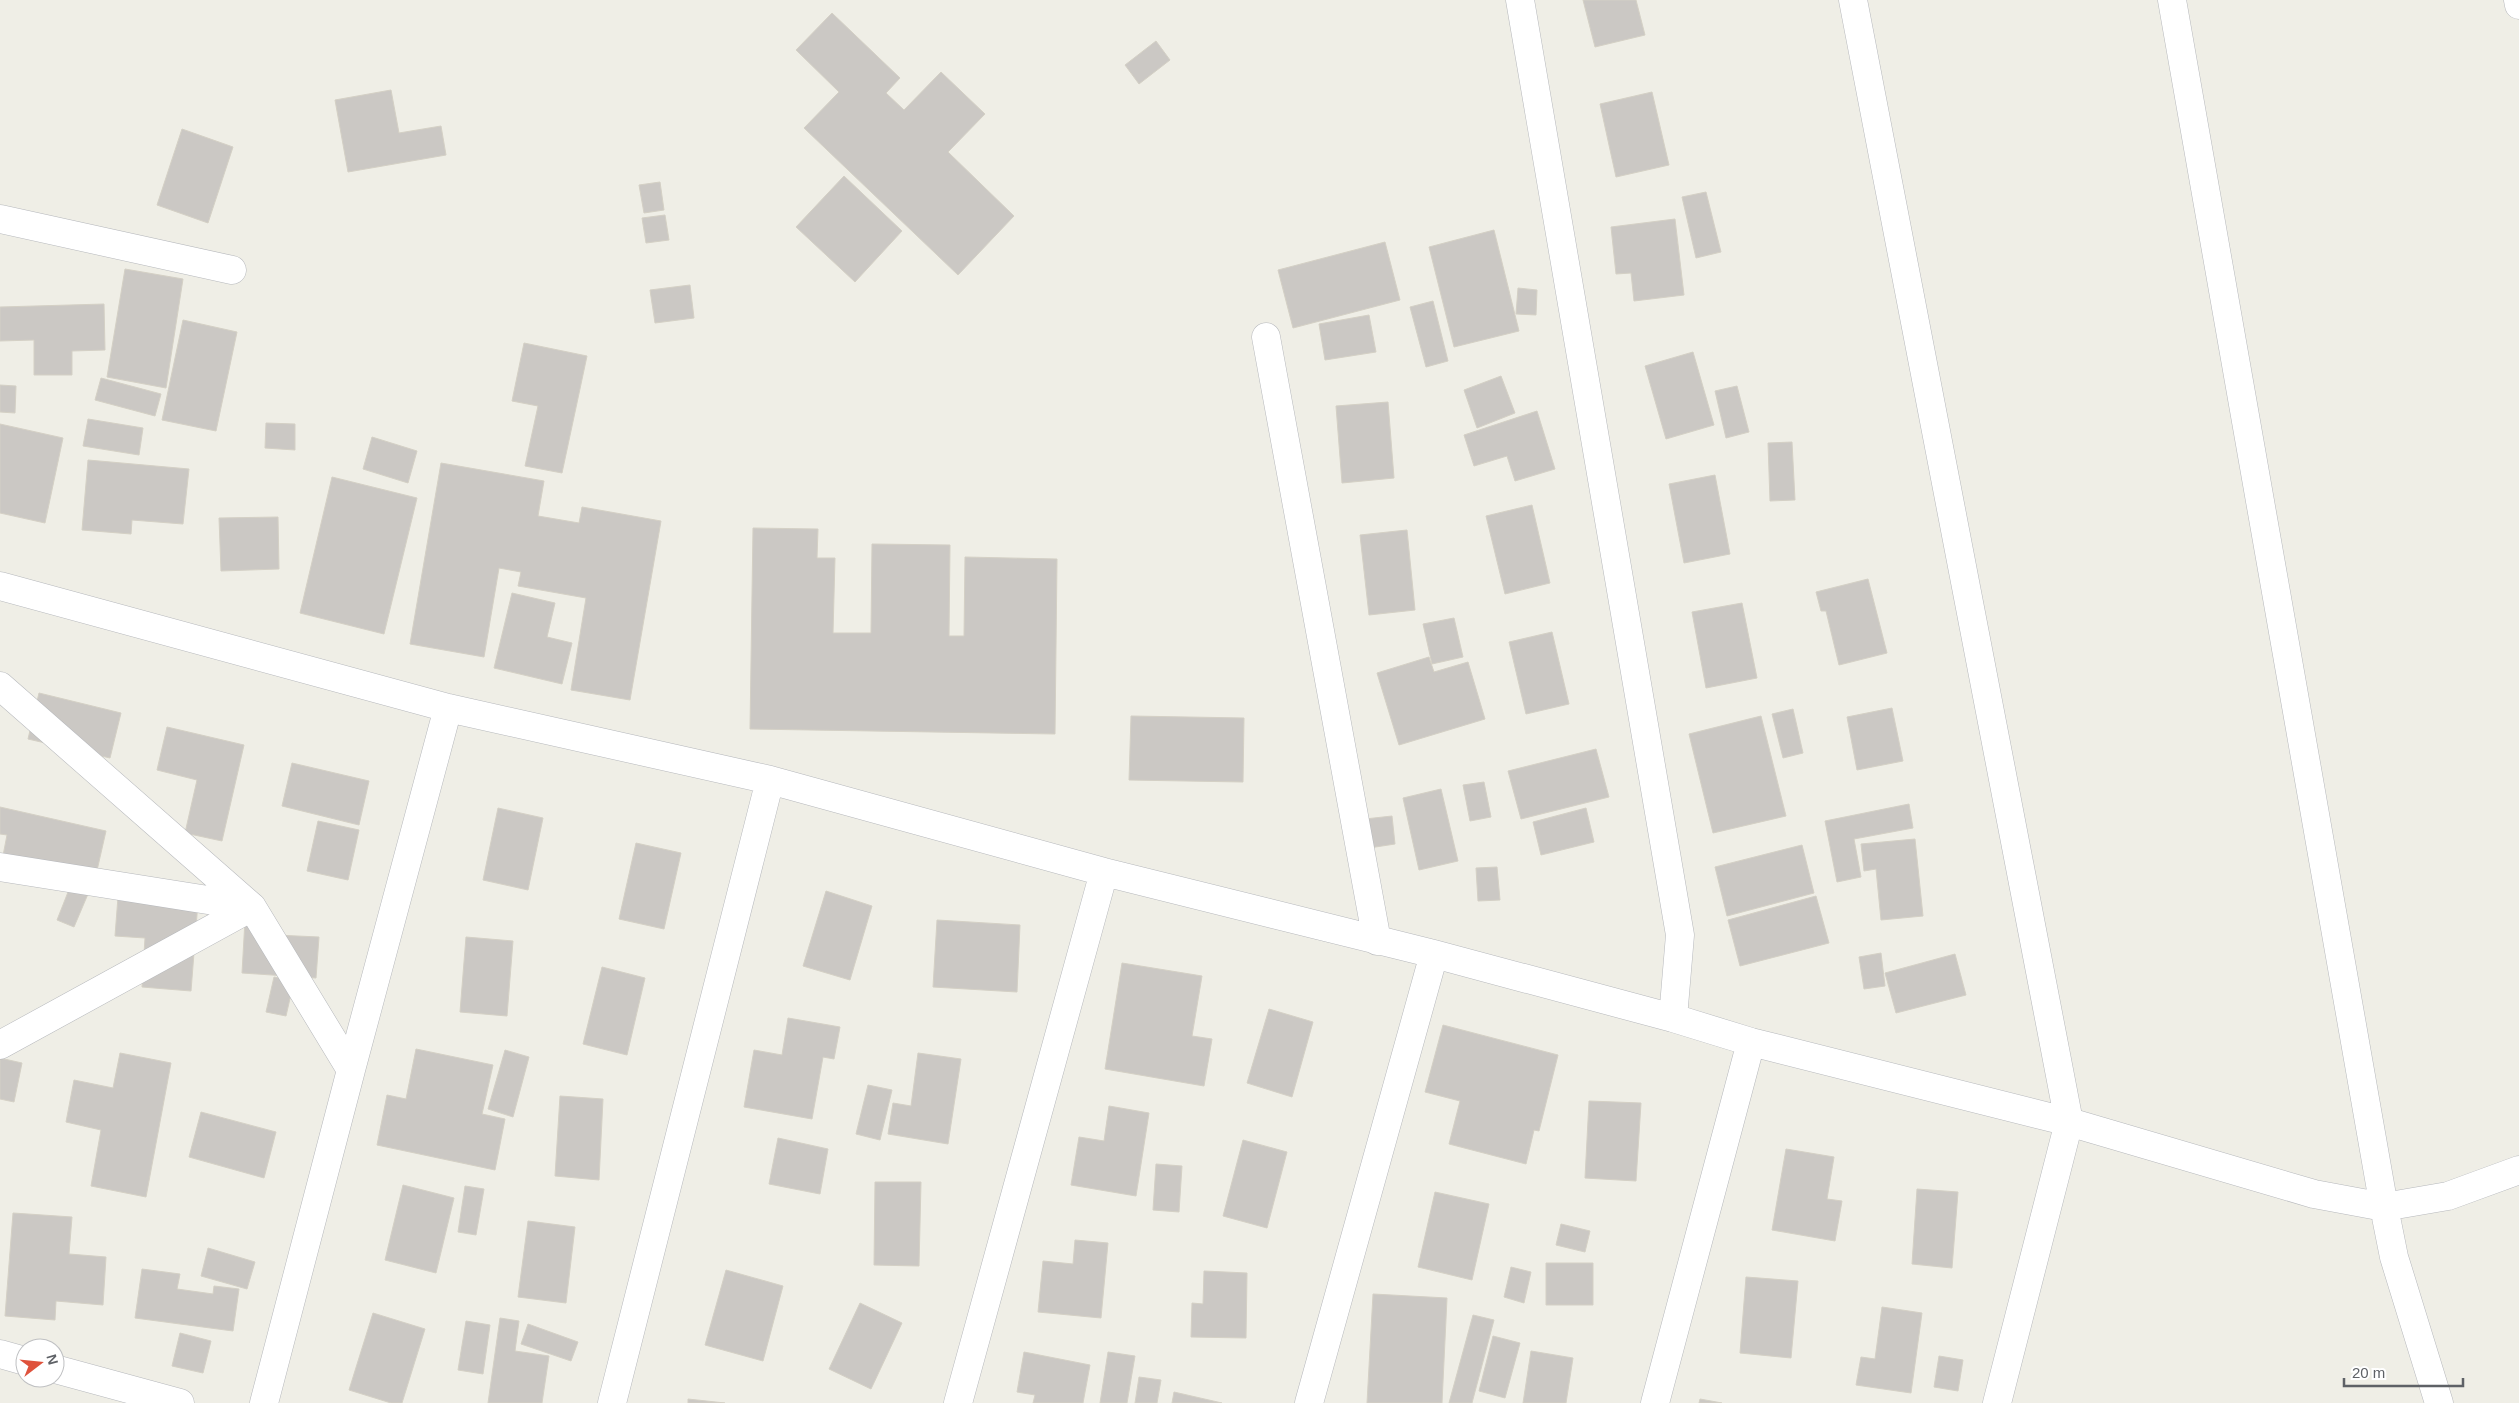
<svg xmlns="http://www.w3.org/2000/svg" width="2519" height="1403" font-family="Arial,sans-serif">
<rect width="100%" height="100%" fill="#efeee6"/>
<path fill="#cbc8c4" stroke="#d4d0c5" d="M 1583,0 L 1636,0 L 1645,35 L 1595,47 Z
M 832,13 L 900,78 L 886,93 L 904,110 L 941,72 L 985,114 L 948,152 L 1014,216 L 958,275 L 804,128 L 839,92 L 796,50 Z
M 1156,41 L 1170,60 L 1139,84 L 1125,65 Z
M 391,90 L 399,133 L 441,126 L 446,155 L 348,172 L 335,100 Z
M 1652,92 L 1669,165 L 1616,177 L 1600,104 Z
M 182,129 L 233,147 L 208,223 L 157,205 Z
M 844,176 L 902,231 L 855,282 L 796,227 Z
M 660,182 L 664,210 L 644,213 L 639,185 Z
M 1706,192 L 1721,252 L 1696,258 L 1682,197 Z
M 665,215 L 669,240 L 646,243 L 642,218 Z
M 1675,219 L 1684,295 L 1634,301 L 1631,273 L 1616,274 L 1611,227 Z
M 1494,230 L 1519,331 L 1454,347 L 1429,247 Z
M 1385,242 L 1400,300 L 1293,328 L 1278,270 Z
M 125,269 L 183,279 L 166,388 L 107,377 Z
M 690,285 L 694,318 L 655,323 L 650,290 Z
M 1518,288 L 1537,290 L 1536,315 L 1516,314 Z
M 1433,301 L 1448,361 L 1426,367 L 1410,307 Z
M 104,304 L 105,350 L 72,351 L 72,375 L 34,375 L 34,340 L 0,341 L 0,307 Z
M 1369,315 L 1376,352 L 1325,360 L 1319,324 Z
M 183,320 L 237,332 L 216,431 L 162,420 Z
M 524,343 L 587,356 L 562,473 L 525,466 L 538,406 L 512,401 Z
M 1693,352 L 1714,425 L 1666,439 L 1645,366 Z
M 1501,376 L 1515,413 L 1477,428 L 1464,390 Z
M 101,378 L 161,394 L 155,416 L 95,400 Z
M 0,385 L 16,386 L 15,413 L 0,412 Z
M 1737,386 L 1749,432 L 1726,438 L 1715,391 Z
M 1388,402 L 1394,478 L 1342,483 L 1336,406 Z
M 1537,411 L 1555,469 L 1515,481 L 1507,456 L 1474,466 L 1464,435 Z
M 88,419 L 143,428 L 139,455 L 83,446 Z
M 266,423 L 295,424 L 295,450 L 265,448 Z
M 0,424 L 63,438 L 45,523 L 0,513 Z
M 372,437 L 417,451 L 408,483 L 363,469 Z
M 1792,442 L 1795,500 L 1770,501 L 1768,443 Z
M 88,460 L 189,469 L 183,524 L 132,520 L 131,534 L 82,530 Z
M 441,463 L 544,481 L 538,516 L 579,523 L 582,507 L 661,521 L 630,700 L 571,690 L 586,598 L 518,586 L 521,572 L 499,568 L 484,657 L 410,644 Z
M 1715,475 L 1730,554 L 1684,563 L 1669,484 Z
M 332,477 L 417,498 L 384,634 L 300,613 Z
M 1532,505 L 1550,583 L 1505,594 L 1486,516 Z
M 278,517 L 279,569 L 221,571 L 219,518 Z
M 753,528 L 818,529 L 817,558 L 835,558 L 833,633 L 871,633 L 872,544 L 950,545 L 949,636 L 964,636 L 965,557 L 1057,559 L 1055,734 L 750,729 Z
M 1407,530 L 1415,610 L 1369,615 L 1360,535 Z
M 1868,579 L 1887,653 L 1839,665 L 1826,611 L 1821,611 L 1816,592 Z
M 512,593 L 555,603 L 547,637 L 572,643 L 562,684 L 494,668 Z
M 1742,603 L 1757,678 L 1706,688 L 1692,612 Z
M 1454,618 L 1463,657 L 1432,664 L 1423,624 Z
M 1552,632 L 1569,704 L 1526,714 L 1509,642 Z
M 1429,657 L 1434,672 L 1468,662 L 1485,719 L 1399,745 L 1377,673 Z
M 39,693 L 121,713 L 110,758 L 28,739 Z
M 1892,708 L 1903,761 L 1857,770 L 1847,717 Z
M 1793,709 L 1803,753 L 1783,758 L 1772,714 Z
M 1131,716 L 1244,718 L 1243,782 L 1129,780 Z
M 1761,716 L 1786,816 L 1713,833 L 1689,734 Z
M 167,727 L 244,745 L 222,841 L 185,833 L 197,780 L 157,770 Z
M 1596,749 L 1609,797 L 1521,819 L 1508,771 Z
M 292,763 L 369,781 L 359,825 L 282,806 Z
M 1484,782 L 1491,817 L 1470,821 L 1463,785 Z
M 1441,789 L 1458,861 L 1419,870 L 1403,798 Z
M 1909,804 L 1913,828 L 1854,839 L 1861,877 L 1837,882 L 1825,821 Z
M 0,807 L 106,831 L 93,888 L 1,866 L 7,835 L 0,834 Z
M 498,808 L 543,818 L 528,890 L 483,880 Z
M 1586,808 L 1594,842 L 1541,855 L 1533,822 Z
M 1392,816 L 1395,844 L 1369,848 L 1365,819 Z
M 318,821 L 359,830 L 348,880 L 307,871 Z
M 1915,839 L 1923,916 L 1881,920 L 1876,869 L 1864,871 L 1861,844 Z
M 636,843 L 681,853 L 664,929 L 619,919 Z
M 1802,845 L 1814,893 L 1727,916 L 1715,867 Z
M 1497,867 L 1500,900 L 1478,901 L 1476,868 Z
M 70,887 L 88,894 L 74,927 L 57,920 Z
M 826,891 L 872,906 L 850,980 L 803,966 Z
M 1816,896 L 1829,943 L 1740,966 L 1728,920 Z
M 118,897 L 198,902 L 191,991 L 142,987 L 145,938 L 115,936 Z
M 245,920 L 275,935 L 319,937 L 316,978 L 242,973 Z
M 937,920 L 1020,925 L 1017,992 L 933,987 Z
M 466,937 L 513,941 L 507,1016 L 460,1012 Z
M 1881,953 L 1885,986 L 1864,989 L 1859,957 Z
M 1955,954 L 1966,995 L 1896,1013 L 1885,973 Z
M 1122,963 L 1202,976 L 1192,1036 L 1212,1039 L 1204,1086 L 1105,1069 Z
M 602,967 L 645,978 L 627,1055 L 583,1044 Z
M 274,977 L 294,981 L 286,1016 L 266,1012 Z
M 1269,1009 L 1313,1022 L 1292,1097 L 1247,1083 Z
M 788,1018 L 840,1027 L 834,1059 L 823,1057 L 812,1119 L 744,1107 L 754,1050 L 782,1055 Z
M 1443,1025 L 1558,1055 L 1539,1131 L 1534,1130 L 1526,1164 L 1449,1144 L 1460,1101 L 1425,1092 Z
M 416,1049 L 493,1065 L 482,1114 L 505,1119 L 495,1170 L 377,1145 L 387,1095 L 406,1099 Z
M 505,1050 L 529,1057 L 513,1117 L 488,1109 Z
M 120,1053 L 171,1063 L 146,1197 L 91,1186 L 101,1130 L 66,1122 L 74,1080 L 113,1088 Z
M 918,1053 L 961,1059 L 948,1144 L 888,1134 L 893,1103 L 911,1106 Z
M 0,1058 L 22,1063 L 14,1102 L 0,1099 Z
M 868,1085 L 892,1090 L 880,1140 L 856,1134 Z
M 560,1096 L 603,1099 L 599,1180 L 555,1176 Z
M 1589,1101 L 1641,1103 L 1636,1181 L 1585,1178 Z
M 1109,1106 L 1149,1113 L 1136,1196 L 1071,1185 L 1079,1137 L 1104,1141 Z
M 201,1112 L 276,1132 L 264,1178 L 189,1157 Z
M 778,1138 L 828,1149 L 820,1194 L 769,1184 Z
M 1243,1140 L 1287,1152 L 1267,1228 L 1223,1216 Z
M 1786,1149 L 1834,1157 L 1827,1199 L 1842,1201 L 1835,1241 L 1772,1230 Z
M 1156,1164 L 1182,1166 L 1179,1212 L 1153,1210 Z
M 875,1182 L 921,1182 L 919,1266 L 874,1265 Z
M 403,1185 L 454,1198 L 436,1273 L 385,1260 Z
M 465,1186 L 484,1189 L 476,1235 L 458,1232 Z
M 1917,1189 L 1958,1192 L 1952,1268 L 1912,1264 Z
M 1435,1192 L 1489,1204 L 1472,1280 L 1418,1267 Z
M 13,1213 L 72,1217 L 69,1254 L 106,1257 L 103,1305 L 56,1301 L 55,1320 L 5,1316 Z
M 528,1221 L 575,1227 L 566,1303 L 518,1297 Z
M 1561,1224 L 1590,1231 L 1585,1252 L 1556,1245 Z
M 1075,1240 L 1108,1243 L 1101,1318 L 1038,1312 L 1043,1261 L 1073,1264 Z
M 208,1248 L 255,1262 L 247,1289 L 201,1276 Z
M 1546,1263 L 1593,1263 L 1593,1305 L 1546,1305 Z
M 1511,1267 L 1531,1272 L 1524,1303 L 1504,1297 Z
M 142,1269 L 180,1274 L 177,1289 L 213,1294 L 214,1286 L 239,1289 L 233,1331 L 135,1318 Z
M 726,1270 L 783,1286 L 763,1361 L 705,1345 Z
M 1204,1271 L 1247,1273 L 1246,1338 L 1191,1337 L 1192,1303 L 1203,1304 Z
M 1746,1277 L 1798,1281 L 1791,1358 L 1740,1353 Z
M 1373,1294 L 1447,1298 L 1442,1403 L 1367,1403 Z
M 860,1303 L 902,1323 L 871,1389 L 829,1369 Z
M 1882,1307 L 1922,1313 L 1911,1393 L 1856,1385 L 1861,1357 L 1875,1359 Z
M 373,1313 L 425,1329 L 402,1403 L 391,1403 L 349,1390 Z
M 1473,1315 L 1494,1320 L 1472,1403 L 1449,1403 Z
M 500,1318 L 519,1321 L 515,1351 L 549,1356 L 542,1403 L 488,1403 Z
M 466,1321 L 490,1325 L 483,1374 L 458,1370 Z
M 528,1324 L 578,1342 L 571,1361 L 521,1344 Z
M 180,1333 L 211,1341 L 203,1373 L 172,1366 Z
M 1493,1336 L 1520,1343 L 1505,1398 L 1479,1391 Z
M 1531,1351 L 1573,1358 L 1566,1403 L 1523,1403 Z
M 1024,1352 L 1090,1365 L 1083,1403 L 1033,1403 L 1035,1395 L 1017,1392 Z
M 1108,1352 L 1135,1356 L 1127,1403 L 1100,1403 Z
M 1939,1356 L 1963,1360 L 1958,1391 L 1934,1387 Z
M 1139,1377 L 1161,1380 L 1157,1403 L 1135,1403 Z
M 1174,1392 L 1222,1403 L 1172,1403 Z
M 688,1399 L 725,1403 L 688,1403 Z
M 1700,1399 L 1722,1403 L 1699,1403 Z"/>
<g fill="none" stroke-linecap="round" stroke-linejoin="round">
<g stroke="#b6b8bc" stroke-width="29">
<path id="minor" d="M 1520,0 L 1680,935 L 1673,1018
M 1853,0 L 2069,1122 L 1997,1403
M 2172,0 L 2384,1207 L 2394,1257 L 2439,1403
M 2518,0 L 2519,5
M 0,219 L 232,270
M 1266,337 L 1377,941
M 0,586 L 448,708 L 770,780 L 1104,872 L 1434,954 L 1673,1018 L 1751,1042 L 2069,1122 L 2314,1194 L 2384,1207 L 2448,1196 L 2519,1170
M 0,686 L 252,907 L 0,1045
M 0,867 L 252,907 L 351,1070 L 448,708
M 0,1354 L 25,1361
M 55,1369 L 180,1403
M 264,1403 L 351,1070
M 612,1403 L 770,780
M 958,1403 L 1104,872
M 1309,1403 L 1434,954
M 1655,1403 L 1751,1042"/>
</g>
<use href="#minor" stroke="#fff" stroke-width="28"/>
</g>
<g transform="translate(40 1363) rotate(74)"><circle r="24" fill="#ffffff" stroke="#bfc0c2"/>
<path d="M0-4L9 19L0 12L-9 19Z" fill="#df523c"/>
<text y="-8" font-size="14" font-weight="bold" text-anchor="middle" fill="#5e6166">N</text>
</g>
<path d="M2344 1378v8h119v-8" fill="none" stroke="#5e6166" stroke-width="2.5"/>
<text x="2352" y="1378" font-size="15" fill="#5e6166" stroke="#ffffff" stroke-width="4" paint-order="stroke">20 m</text>
</svg>
